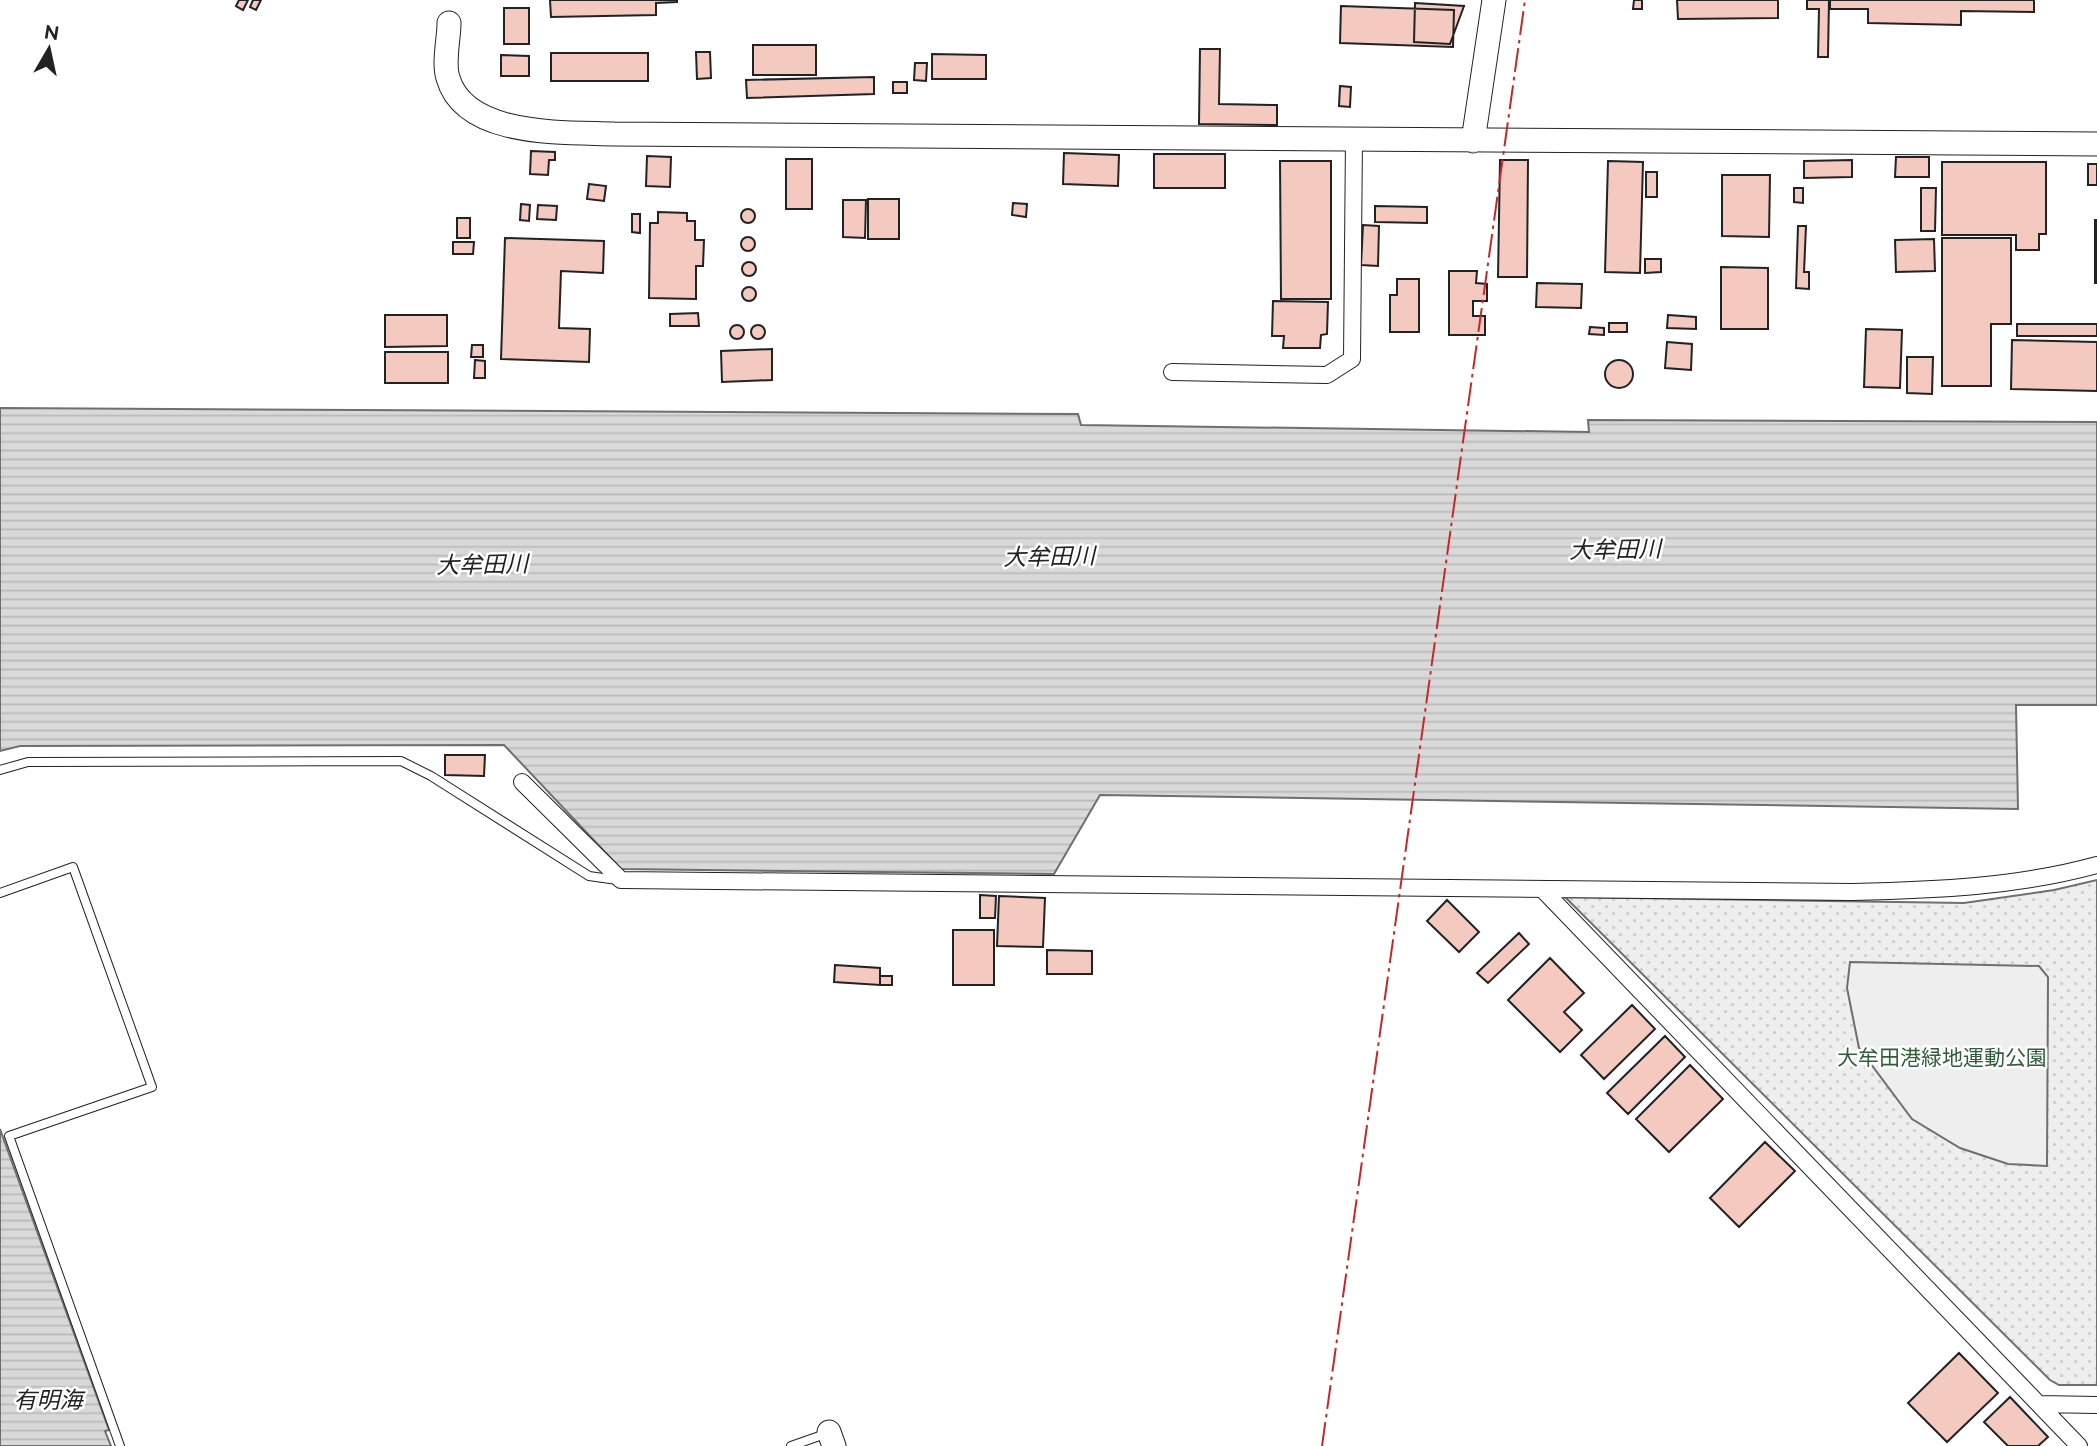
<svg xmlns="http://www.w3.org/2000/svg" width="2097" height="1446" font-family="Raleway,'Noto Sans JP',sans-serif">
<defs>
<pattern id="park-dots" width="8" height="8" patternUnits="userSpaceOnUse" patternTransform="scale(1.75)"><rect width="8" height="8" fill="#eee"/><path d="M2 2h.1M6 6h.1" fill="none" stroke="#ccc" stroke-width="1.8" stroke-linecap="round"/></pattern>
<pattern id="water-rules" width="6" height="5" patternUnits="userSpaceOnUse" patternTransform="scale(1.75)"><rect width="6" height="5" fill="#d9d9d9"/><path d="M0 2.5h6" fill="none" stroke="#bababa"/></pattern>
</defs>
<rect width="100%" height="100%" fill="#fff"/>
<path fill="url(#park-dots)" stroke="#6f6f6f" stroke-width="2" d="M 2097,880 L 2097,1385 L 2059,1385 L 2050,1380 L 1565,897 L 1964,903 L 2054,890 Z"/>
<path fill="#eee" stroke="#6f6f6f" stroke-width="2" d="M 1850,962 L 2039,966 L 2048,977 L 2047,1166 L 2008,1164 L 1960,1148 L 1912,1119 L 1859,1048 L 1847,988 Z"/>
<path fill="url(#water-rules)" stroke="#6f6f6f" stroke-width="2" d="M 0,408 L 1078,414 L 1081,425 L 1589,432 L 1588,420 L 2097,422 L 2097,705 L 2016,705 L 2018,809 L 1100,795 L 1054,874 L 621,869 L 504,745 L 20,746 L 0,751 Z
M 0,1129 L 109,1430 L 105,1431 L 111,1446 L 0,1446 Z"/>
<path fill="#f3c9c0" stroke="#222" stroke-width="2" d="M 239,0 L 248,0 L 243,10 L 236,6 Z
M 253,0 L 261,0 L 256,10 L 250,7 Z
M 550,0 L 677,0 L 677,2 L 656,3 L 656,15 L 551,17 Z
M 1634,0 L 1642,0 L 1642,9 L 1633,9 Z
M 1677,0 L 1778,0 L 1778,18 L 1678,19 Z
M 1807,0 L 1829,0 L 1828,57 L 1818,57 L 1819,9 L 1807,9 Z
M 1830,0 L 2034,0 L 2034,12 L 1961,11 L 1961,25 L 1868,23 L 1868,9 L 1830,9 Z
M 1415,3 L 1464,6 L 1450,44 L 1414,42 Z
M 1341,6 L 1454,10 L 1453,47 L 1340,43 Z
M 504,8 L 529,8 L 529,44 L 504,44 Z
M 753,45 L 816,45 L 816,75 L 753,75 Z
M 1200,49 L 1220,49 L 1219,104 L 1277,105 L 1277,125 L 1199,124 Z
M 696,52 L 710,52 L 711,78 L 697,79 Z
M 551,53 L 648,53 L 648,81 L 551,81 Z
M 932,54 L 986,55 L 986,79 L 932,79 Z
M 501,55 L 529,56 L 529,76 L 501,76 Z
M 915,63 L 927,63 L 926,81 L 914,80 Z
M 874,77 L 874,94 L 747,98 L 746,80 Z
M 893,82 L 907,82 L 907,93 L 893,93 Z
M 1340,86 L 1351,87 L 1350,107 L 1339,106 Z
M 531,151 L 555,152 L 555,160 L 549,160 L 548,175 L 530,174 Z
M 1064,153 L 1119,155 L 1118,186 L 1063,184 Z
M 1154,154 L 1225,154 L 1225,188 L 1154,188 Z
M 647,156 L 671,157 L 670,187 L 646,186 Z
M 1896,157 L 1929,157 L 1929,177 L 1895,177 Z
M 786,159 L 812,159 L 812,209 L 786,209 Z
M 1500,160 L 1528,160 L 1527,277 L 1498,277 Z
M 1852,160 L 1852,177 L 1804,178 L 1804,161 Z
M 1280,161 L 1331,161 L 1331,299 L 1281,299 Z
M 1608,161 L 1643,162 L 1640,273 L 1605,272 Z
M 1942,162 L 2046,162 L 2046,234 L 2039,234 L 2039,250 L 2016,250 L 2016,235 L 1942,235 Z
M 2088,164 L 2097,164 L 2097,185 L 2088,185 Z
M 1646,172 L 1657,172 L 1657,197 L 1646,197 Z
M 1722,175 L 1770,175 L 1769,237 L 1722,236 Z
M 589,184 L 606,186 L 604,201 L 587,199 Z
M 1794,188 L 1803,188 L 1803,203 L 1794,202 Z
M 1921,188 L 1936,188 L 1935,231 L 1921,231 Z
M 868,199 L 899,199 L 899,239 L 868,239 Z
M 843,200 L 866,200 L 865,238 L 843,237 Z
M 1013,203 L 1027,204 L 1026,217 L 1012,215 Z
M 521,204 L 530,205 L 529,221 L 520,220 Z
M 538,205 L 557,206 L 556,220 L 537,219 Z
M 1375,206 L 1427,207 L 1427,223 L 1375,222 Z
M741 216a7 7 0 1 1 14 0a7 7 0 1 1-14 0Z
M 658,212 L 687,213 L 687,221 L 695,221 L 695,240 L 704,240 L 703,266 L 696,266 L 696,299 L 649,298 L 650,223 L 658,223 Z
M 632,214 L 640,214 L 640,233 L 632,232 Z
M 457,218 L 470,218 L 470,238 L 457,238 Z
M 2095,220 L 2097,220 L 2097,283 L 2095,283 Z
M 1363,225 L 1379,226 L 1378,266 L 1361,265 Z
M 1798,226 L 1806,226 L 1804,272 L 1809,272 L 1809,289 L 1796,288 Z
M741 244a7 7 0 1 1 14 0a7 7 0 1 1-14 0Z
M 505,238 L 604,241 L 603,273 L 561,271 L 559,328 L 590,329 L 589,362 L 501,359 Z
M 1942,238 L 2011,238 L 2011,324 L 1991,324 L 1991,386 L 1942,386 Z
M 1934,239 L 1935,271 L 1896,272 L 1895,240 Z
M 453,242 L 474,242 L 473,254 L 453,254 Z
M 1645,259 L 1661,259 L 1661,272 L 1645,273 Z
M742 269a7 7 0 1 1 14 0a7 7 0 1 1-14 0Z
M 1721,267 L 1768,268 L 1768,329 L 1721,329 Z
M 1449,271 L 1477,271 L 1476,283 L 1487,284 L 1487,301 L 1473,301 L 1473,316 L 1485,316 L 1485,335 L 1449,335 Z
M 1397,279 L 1419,279 L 1419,332 L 1390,332 L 1390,295 L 1397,295 Z
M 1537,283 L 1582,284 L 1581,308 L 1536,307 Z
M742 294a7 7 0 1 1 14 0a7 7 0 1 1-14 0Z
M 1273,301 L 1328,302 L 1327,334 L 1321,335 L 1320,348 L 1283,348 L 1284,336 L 1272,336 Z
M 698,313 L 699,326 L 670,326 L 670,314 Z
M 385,315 L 447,315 L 447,346 L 385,347 Z
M 1668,315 L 1696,317 L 1696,329 L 1667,328 Z
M 1609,323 L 1627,323 L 1627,332 L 1609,332 Z
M 2017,324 L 2097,324 L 2097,336 L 2017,336 Z
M751 332a7 7 0 1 1 14 0a7 7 0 1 1-14 0Z
M730 332a7 7 0 1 1 14 0a7 7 0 1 1-14 0Z
M 1590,327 L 1604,328 L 1604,335 L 1589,334 Z
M 1866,329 L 1902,330 L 1900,388 L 1864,387 Z
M 2012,340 L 2097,342 L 2097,391 L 2011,389 Z
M 1667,342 L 1692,344 L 1691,370 L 1665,368 Z
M 472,345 L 483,345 L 483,357 L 471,357 Z
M 772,349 L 772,380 L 722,382 L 721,351 Z
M 385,352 L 448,352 L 448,383 L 385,383 Z
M 1907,357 L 1933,357 L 1932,394 L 1907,393 Z
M 475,360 L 485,361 L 485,378 L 474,378 Z
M1605 374a14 14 0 1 1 28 0a14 14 0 1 1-28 0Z
M 445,755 L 485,755 L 484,776 L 445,775 Z
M 980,895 L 996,896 L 995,918 L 980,918 Z
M 999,896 L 1045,898 L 1043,947 L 997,946 Z
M 1447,900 L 1479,932 L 1459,952 L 1427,921 Z
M 953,930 L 994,930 L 994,985 L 953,985 Z
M 1519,933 L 1529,944 L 1488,983 L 1477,973 Z
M 1047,950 L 1092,951 L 1092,974 L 1047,974 Z
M 1550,958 L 1584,993 L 1564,1012 L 1582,1030 L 1560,1052 L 1508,1000 Z
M 835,965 L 880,968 L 880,985 L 834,982 Z
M 880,976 L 892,976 L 892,985 L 880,985 Z
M 1632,1005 L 1655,1029 L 1604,1079 L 1581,1055 Z
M 1665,1036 L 1685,1057 L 1628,1114 L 1607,1093 Z
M 1690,1065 L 1723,1099 L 1669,1152 L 1636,1119 Z
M 1765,1142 L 1795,1171 L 1739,1227 L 1710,1198 Z
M 1959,1353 L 1998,1393 L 1947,1442 L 1908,1403 Z
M 2010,1397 L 2048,1437 L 2038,1446 L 2008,1446 L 1984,1422 Z"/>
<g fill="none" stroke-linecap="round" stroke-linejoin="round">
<g stroke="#222" stroke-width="10">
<path id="lane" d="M 0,770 L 28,762 L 401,761 L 431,776 L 589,876 L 617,880
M 0,893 L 73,867 L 152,1087 L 9,1136 L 120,1446
M 791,1446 L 828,1433"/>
</g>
<g stroke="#222" stroke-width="18">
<path id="street" d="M 1172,372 L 1327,375 L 1352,359 L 1354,138
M 522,782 L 621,880 L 1852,892 C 1935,890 2017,887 2097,865
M 1543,890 L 2079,1446
M 2040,1404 L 2097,1405"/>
</g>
<g stroke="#222" stroke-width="25">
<path id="secondary" d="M 449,23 C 449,39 443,63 448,78 C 465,138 566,132 614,134 L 2097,144
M 1473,141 L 1494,0
M 829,1432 L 834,1446"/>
</g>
<use href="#lane" stroke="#fff" stroke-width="8"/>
<use href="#street" stroke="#fff" stroke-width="16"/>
<use href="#secondary" stroke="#fff" stroke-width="23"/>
<path stroke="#c62828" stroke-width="2" stroke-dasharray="24 5 3.5 5" stroke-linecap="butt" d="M 1322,1446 L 1525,0"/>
</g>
<g text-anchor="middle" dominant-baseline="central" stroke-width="5" stroke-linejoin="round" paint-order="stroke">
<g font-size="21" fill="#2f5e38" stroke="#fff">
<text x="1942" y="1057">大牟田港緑地運動公園</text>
</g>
<g font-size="23" font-style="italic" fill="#222" stroke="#fff">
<text transform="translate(1615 549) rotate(-1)">大牟田川</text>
<text transform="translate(1049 556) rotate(-1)">大牟田川</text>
<text transform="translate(482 564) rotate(-1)">大牟田川</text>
<text x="48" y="1399">有明海</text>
</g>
</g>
<g transform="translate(49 49) rotate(9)" stroke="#ffffff" stroke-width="5" paint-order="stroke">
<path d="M0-5L12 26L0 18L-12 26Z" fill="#222222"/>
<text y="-10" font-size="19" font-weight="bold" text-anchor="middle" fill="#222222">N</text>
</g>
</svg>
